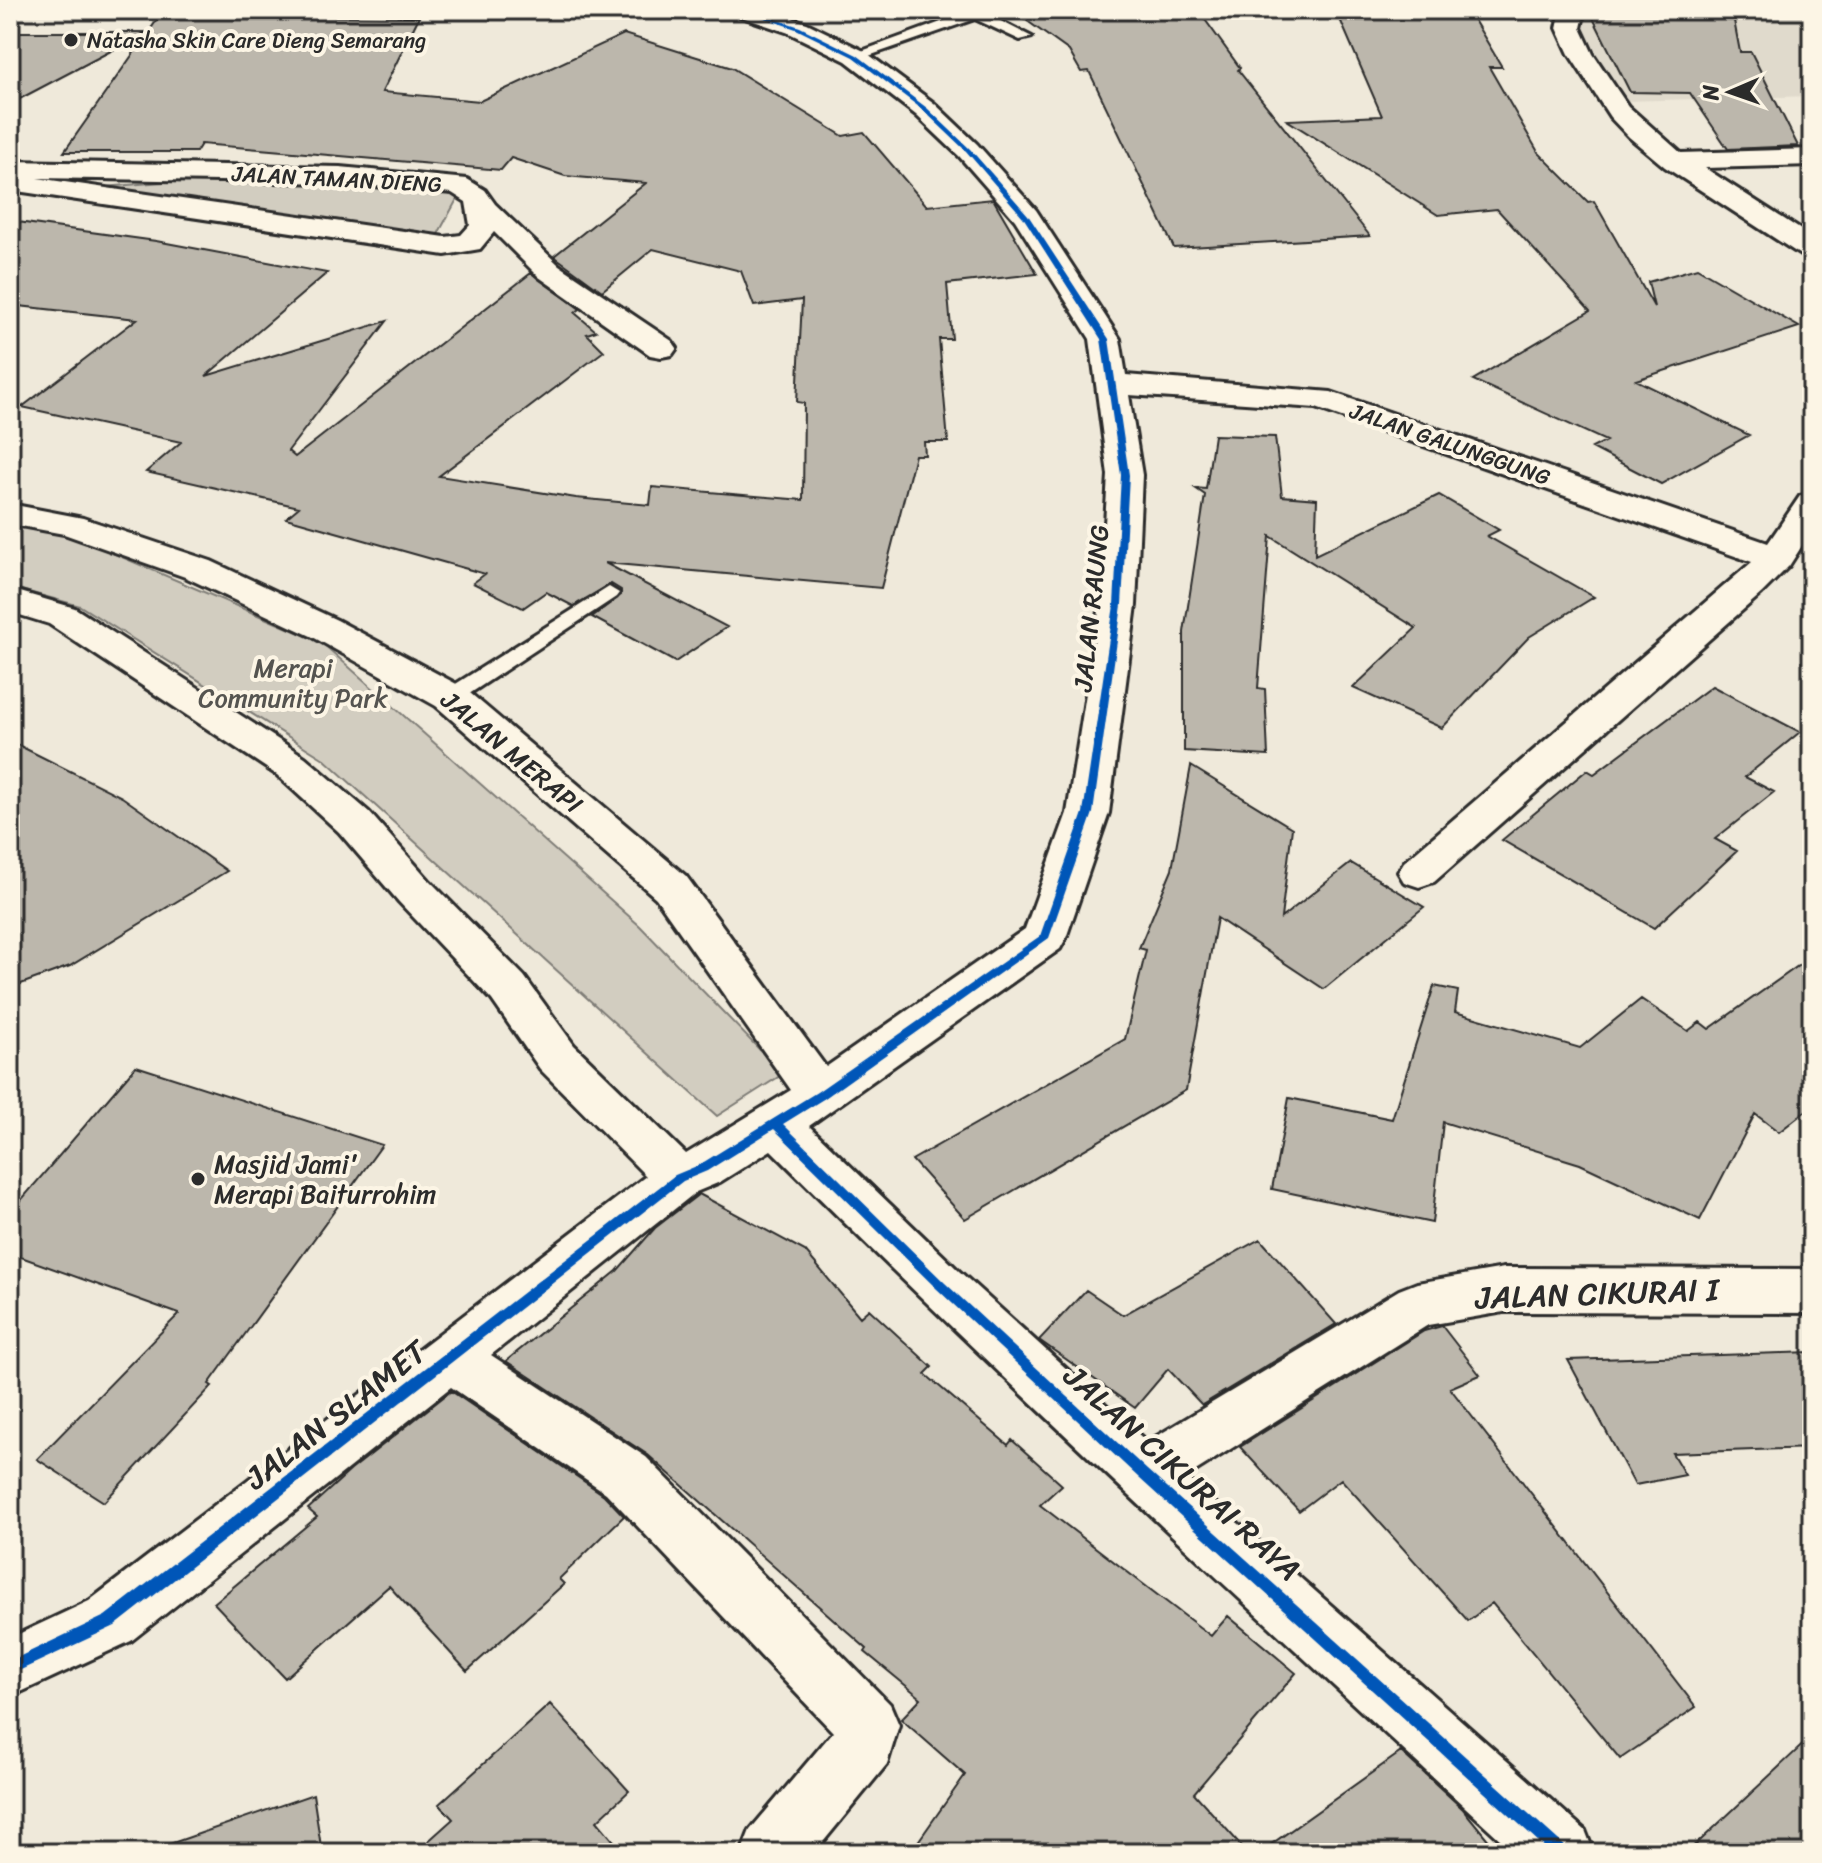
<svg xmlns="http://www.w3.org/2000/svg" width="1822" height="1863" font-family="Sriracha,sans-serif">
<rect width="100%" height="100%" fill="#efe9da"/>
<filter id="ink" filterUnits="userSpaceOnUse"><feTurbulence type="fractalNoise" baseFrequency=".0125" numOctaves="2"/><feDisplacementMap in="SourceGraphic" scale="16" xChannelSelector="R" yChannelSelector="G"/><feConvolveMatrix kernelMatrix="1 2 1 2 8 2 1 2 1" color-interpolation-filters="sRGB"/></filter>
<g filter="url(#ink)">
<path fill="#e0dacc" d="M 1575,10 L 1812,10 L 1812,96 L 1623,101 L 1593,61 L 1575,25 Z"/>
<path fill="#d2cdc0" stroke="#7e7c76" stroke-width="2" d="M 210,178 L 461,192 L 437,236 L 104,187 Z
M 10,523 L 68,534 L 321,642 L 640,926 L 783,1074 L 717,1116 L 324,759 L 80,606 L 10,587 Z"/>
<path fill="#bcb7ac" stroke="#2b2b2b" stroke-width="2" d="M 164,10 L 268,10 L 266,16 L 419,17 L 382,92 L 480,101 L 624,34 L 732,68 L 843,136 L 864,132 L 927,206 L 993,199 L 1037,274 L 947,284 L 952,339 L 939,339 L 948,442 L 924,442 L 925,455 L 915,455 L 881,588 L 605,563 L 727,627 L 675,662 L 592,617 L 621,595 L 621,590 L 611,584 L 573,606 L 546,592 L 523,608 L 473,583 L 485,574 L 286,518 L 299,507 L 146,472 L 181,442 L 22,407 L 137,319 L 10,305 L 10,221 L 156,241 L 327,273 L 206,376 L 387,321 L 288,451 L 295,457 L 531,273 L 580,309 L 575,313 L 596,331 L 587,334 L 604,351 L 439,476 L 576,498 L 650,505 L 652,487 L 803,500 L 804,403 L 797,402 L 802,300 L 754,306 L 741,271 L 653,249 L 602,291 L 554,256 L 646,183 L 565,176 L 511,158 L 501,170 L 201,144 L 196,152 L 64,152 Z
M 1012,10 L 1198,10 L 1240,68 L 1238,70 L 1370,236 L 1174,248 L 1089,71 L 1081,72 L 1069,51 Z
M 1336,10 L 1468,10 L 1502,67 L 1489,67 L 1538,152 L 1588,202 L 1594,201 L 1654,307 L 1648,282 L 1697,268 L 1799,327 L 1636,380 L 1749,435 L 1661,484 L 1592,448 L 1606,441 L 1473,380 L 1590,311 L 1497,209 L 1438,215 L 1287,120 L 1382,116 Z
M 1589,10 L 1732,10 L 1740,52 L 1751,52 L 1798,146 L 1728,149 L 1690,93 L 1630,92 Z
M 10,32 L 147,32 L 10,104 Z
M 1214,435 L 1275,437 L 1282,496 L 1317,499 L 1315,555 L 1439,495 L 1499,530 L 1487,536 L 1594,597 L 1529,637 L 1442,728 L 1353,688 L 1416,628 L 1270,536 L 1258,688 L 1265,689 L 1268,756 L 1184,751 L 1184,632 L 1205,495 L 1195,488 L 1206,489 Z
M 1712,686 L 1800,732 L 1745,777 L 1774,792 L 1715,839 L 1737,851 L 1654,928 L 1502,840 L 1587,770 L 1594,774 Z
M 10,741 L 122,797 L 227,871 L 70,966 L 10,988 Z
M 1191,766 L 1292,828 L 1281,918 L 1351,863 L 1424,907 L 1324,989 L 1217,918 L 1186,1090 L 965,1219 L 912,1160 L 1125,1039 L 1146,950 L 1139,948 L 1172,869 Z
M 1812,956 L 1812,1106 L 1779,1132 L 1755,1114 L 1700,1220 L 1580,1164 L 1443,1122 L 1432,1223 L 1272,1189 L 1289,1098 L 1392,1119 L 1434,986 L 1458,991 L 1455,1012 L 1580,1048 L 1641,999 L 1688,1031 L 1700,1022 L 1709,1029 Z
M 136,1066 L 382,1145 L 209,1384 L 212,1386 L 104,1502 L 37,1459 L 179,1314 L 10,1253 L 10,1213 Z
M 699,1194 L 805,1251 L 860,1317 L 869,1309 L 932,1367 L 925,1374 L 1008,1445 L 1012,1440 L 1062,1485 L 1040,1505 L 1211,1636 L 1228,1616 L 1296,1673 L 1194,1793 L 1248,1853 L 910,1853 L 965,1775 L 901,1719 L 921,1698 L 865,1652 L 867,1649 L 648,1455 L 506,1361 L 617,1271 L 655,1228 Z
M 1260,1239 L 1336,1324 L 1202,1405 L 1168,1369 L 1135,1408 L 1039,1340 L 1086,1290 L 1123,1315 Z
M 1442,1326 L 1480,1375 L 1450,1388 L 1696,1707 L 1620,1759 L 1492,1603 L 1468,1621 L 1341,1479 L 1299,1511 L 1240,1447 L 1424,1331 Z
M 1812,1352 L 1812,1448 L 1672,1453 L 1685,1475 L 1635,1485 L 1568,1360 Z
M 451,1391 L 604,1495 L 624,1516 L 559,1579 L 564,1584 L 467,1671 L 389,1586 L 285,1678 L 214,1603 L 317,1517 L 308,1509 L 351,1470 Z
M 550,1704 L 629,1791 L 597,1821 L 624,1853 L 415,1853 L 453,1819 L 439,1804 Z
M 1812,1736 L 1812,1853 L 1687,1853 Z
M 1401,1752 L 1463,1809 L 1499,1853 L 1259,1853 Z
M 313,1794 L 322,1853 L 168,1853 L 167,1845 Z"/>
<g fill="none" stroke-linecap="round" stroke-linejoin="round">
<g stroke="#2b2b2b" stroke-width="6">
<path id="lane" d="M 957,10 L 981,11 L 1032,37 L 1020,40 L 975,19 L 860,59 L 848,56 L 963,14 Z
M 609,587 L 619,593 L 616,597 L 457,702 L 443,702 L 439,697 L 443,692 Z"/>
</g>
<g stroke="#2b2b2b" stroke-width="6">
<path id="street" d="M 732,10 L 768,10 L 807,23 L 864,51 L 934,103 L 977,144 L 1036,210 L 1120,339 L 1126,375 L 1331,392 L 1768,543 L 1800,496 L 1812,493 L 1812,530 L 1789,566 L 1762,593 L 1434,882 L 1419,887 L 1404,882 L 1398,872 L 1404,862 L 1752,562 L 1316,408 L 1129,395 L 1142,475 L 1136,605 L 1109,813 L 1066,938 L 1060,949 L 809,1126 L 959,1271 L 1147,1442 L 1399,1290 L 1417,1283 L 1504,1268 L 1812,1269 L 1812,1313 L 1504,1312 L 1428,1325 L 1186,1477 L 1585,1830 L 1594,1853 L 1515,1853 C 1264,1622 1013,1391 771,1150 L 720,1182 L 696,1192 L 491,1355 L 646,1457 L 890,1704 L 899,1725 L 887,1764 L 814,1853 L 741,1853 L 750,1830 L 833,1732 L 606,1493 L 451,1387 L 131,1641 L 10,1697 L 10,1638 L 89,1601 L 646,1176 L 540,1069 L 492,1000 L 399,902 L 339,832 L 277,775 L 49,624 L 10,612 L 10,589 L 75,608 L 305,757 L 369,812 L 429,880 L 524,976 L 574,1045 L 686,1154 L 791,1090 L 656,898 L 436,706 L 311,636 L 185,577 L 64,534 L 10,524 L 10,504 L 83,518 L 211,561 L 337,620 L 464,688 L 686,876 L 826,1067 L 1025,929 L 1067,813 L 1100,605 L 1108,475 L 1090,339 L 1015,220 L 959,156 L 916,115 L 846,61 L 789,33 L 736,15 Z
M 1561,10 L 1585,10 L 1581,28 L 1593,54 L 1628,106 L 1681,153 L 1812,149 L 1812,165 L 1705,168 L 1812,237 L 1812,259 L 1802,256 L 1665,167 L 1629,137 L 1610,117 L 1569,54 L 1557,28 Z
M 10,161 L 340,167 L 467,179 L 485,190 L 495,204 L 559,265 L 672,341 L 677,348 L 672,355 L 661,357 L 650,355 L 539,277 L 494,232 L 480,249 L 445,255 L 10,190 ZM 37,178 L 340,183 L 452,193 L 466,202 L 470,225 L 461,235 L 445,237 Z"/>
</g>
<use href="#lane" fill="#fcf5e5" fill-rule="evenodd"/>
<use href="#street" fill="#fcf5e5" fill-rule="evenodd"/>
<g stroke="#fcf5e5" stroke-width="5">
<path id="cycleway" d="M 741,10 L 749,10 L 800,27 L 857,55 L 927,108 L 970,149 L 1028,215 L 1109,339 L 1129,475 L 1122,605 L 1093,813 L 1049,938 L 825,1098 L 783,1124 L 945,1283 L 1147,1470 L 1567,1848 L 1569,1853 L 1551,1853 L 1139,1478 L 937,1289 L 774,1129 L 707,1171 L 683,1181 L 115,1626 L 10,1675 L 10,1661 L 105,1616 L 675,1175 L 699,1165 L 817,1092 L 1040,936 L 1083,813 L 1114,605 L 1121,475 L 1101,339 L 1023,217 L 966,151 L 923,110 L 853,57 L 796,29 Z"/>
</g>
<use href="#cycleway" fill="#0057b8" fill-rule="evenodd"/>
</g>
</g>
<g fill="#2b2b2b" stroke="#fcf5e5" stroke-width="3">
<circle cx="71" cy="40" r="8"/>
<circle cx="198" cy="1179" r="8"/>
</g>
<g text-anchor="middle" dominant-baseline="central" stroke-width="8" stroke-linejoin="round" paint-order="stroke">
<g font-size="22" fill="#2b2b2b" stroke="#fcf5e5" text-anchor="start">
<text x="87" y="40">Natasha Skin Care Dieng Semarang</text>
</g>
<g font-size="22" fill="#2b2b2b" stroke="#fcf5e5">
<text transform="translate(337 179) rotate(3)">JALAN TAMAN DIENG</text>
<text transform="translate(1450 444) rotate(19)">JALAN GALUNGGUNG</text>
</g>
<g font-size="26" fill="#2b2b2b" stroke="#fcf5e5">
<text transform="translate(1091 608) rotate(-84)">JALAN RAUNG</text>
<text transform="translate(512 752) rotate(40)">JALAN MERAPI</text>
</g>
<g font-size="26" fill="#555450" stroke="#fcf5e5">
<text x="293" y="668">Merapi<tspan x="293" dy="30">Community Park</tspan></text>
</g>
<g font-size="26" fill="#2b2b2b" stroke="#fcf5e5" text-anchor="start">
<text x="214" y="1164">Masjid Jami'<tspan x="214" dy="30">Merapi Baiturrohim</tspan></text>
</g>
<g font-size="32" fill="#2b2b2b" stroke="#fcf5e5">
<text transform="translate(1597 1294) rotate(-2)">JALAN CIKURAI I</text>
<text transform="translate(336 1415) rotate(-38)">JALAN SLAMET</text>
<text transform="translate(1182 1473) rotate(42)">JALAN CIKURAI RAYA</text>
</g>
</g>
<rect width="1822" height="1863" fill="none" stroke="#fcf5e5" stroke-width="40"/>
<rect x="20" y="20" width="1782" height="1823" fill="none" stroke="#2b2b2b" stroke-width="3" filter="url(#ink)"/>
<g transform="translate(1730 92) rotate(268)" stroke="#fcf5e5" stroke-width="6" paint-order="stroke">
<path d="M0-6L14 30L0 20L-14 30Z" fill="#2b2b2b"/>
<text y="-12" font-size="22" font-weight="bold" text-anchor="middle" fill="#2b2b2b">N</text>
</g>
</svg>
